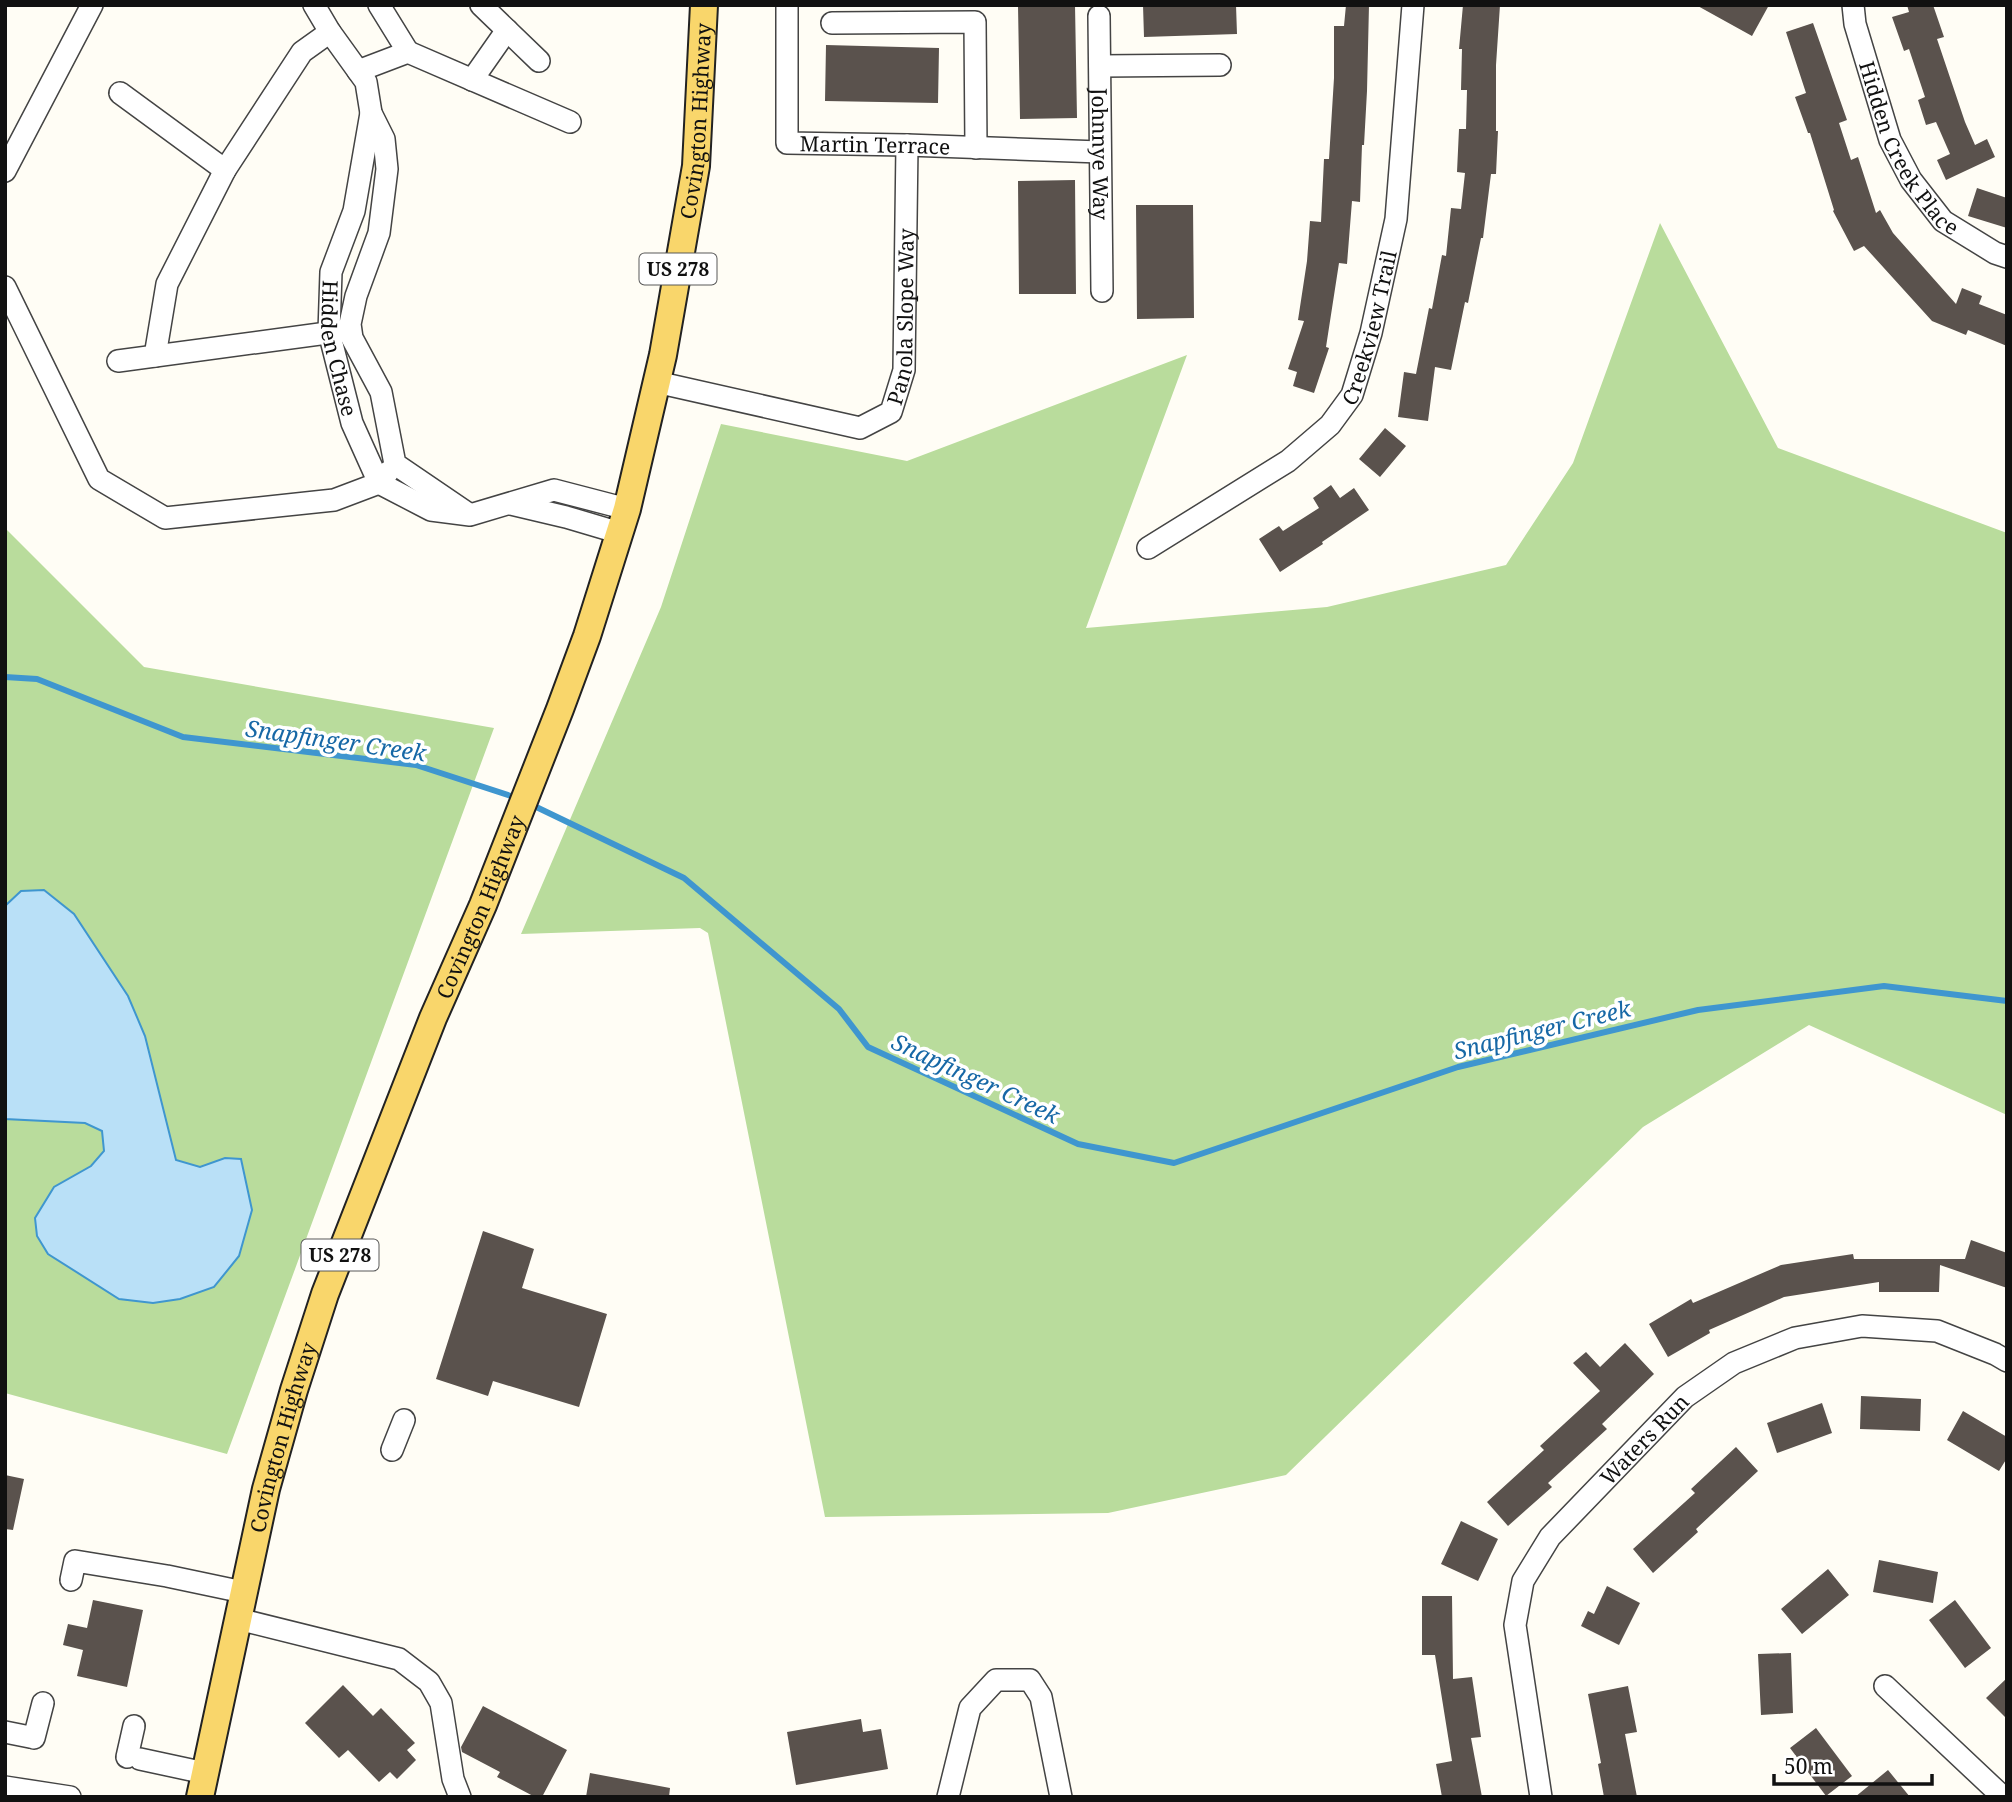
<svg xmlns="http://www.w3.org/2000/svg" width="2012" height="1802" font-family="'Noto Serif',serif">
<rect width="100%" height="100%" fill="#fffdf5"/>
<path fill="#b9dc9c" d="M 1660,223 L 1778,448 L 2007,533 L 2007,1115 L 1809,1025 L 1643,1127 L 1286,1475 L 1108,1513 L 825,1517 L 708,933 L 700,928 L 521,934 L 661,607 L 721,424 L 907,461 L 1187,355 L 1086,628 L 1327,607 L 1506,565 L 1573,463 Z
M 5,528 L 144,667 L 494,728 L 227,1454 L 5,1393 Z"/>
<path fill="#b9e0f7" stroke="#3f96cf" stroke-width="2" d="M 44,890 L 74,914 L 128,996 L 145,1036 L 176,1160 L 200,1167 L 225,1158 L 241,1159 L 252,1210 L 239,1256 L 214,1287 L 180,1299 L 153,1303 L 119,1299 L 48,1254 L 37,1236 L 35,1218 L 54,1187 L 91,1166 L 104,1151 L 102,1131 L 85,1123 L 5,1119 L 5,906 L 21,891 Z"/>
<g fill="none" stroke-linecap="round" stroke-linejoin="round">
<path stroke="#3f96cf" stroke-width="6" d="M 5,677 L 37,679 L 183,737 L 416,765 L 517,798
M 530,804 L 684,878 L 839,1009 L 868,1047 L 1078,1144 L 1174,1163 L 1458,1067 L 1698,1010 L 1884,986 L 2007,1001"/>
</g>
<path fill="#5a524d" d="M 1075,5 L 1077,118 L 1020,119 L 1018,6 Z
M 1143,5 L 1236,5 L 1237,34 L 1144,37 Z
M 1346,5 L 1369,5 L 1367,91 L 1364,145 L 1362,145 L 1360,202 L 1352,201 L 1347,264 L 1339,263 L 1326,347 L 1329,348 L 1314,393 L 1293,386 L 1297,372 L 1288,369 L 1304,321 L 1298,320 L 1307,261 L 1310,221 L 1321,222 L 1324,159 L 1329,159 L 1334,78 L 1334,26 L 1344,26 Z
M 1463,5 L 1500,5 L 1496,65 L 1496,131 L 1498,131 L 1496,174 L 1491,174 L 1483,238 L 1481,238 L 1468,303 L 1465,302 L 1451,370 L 1435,367 L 1428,421 L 1398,417 L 1404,372 L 1416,374 L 1429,308 L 1432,309 L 1442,255 L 1446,256 L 1451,208 L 1461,209 L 1465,173 L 1457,172 L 1459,129 L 1466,129 L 1467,90 L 1461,90 L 1462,49 L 1459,49 Z
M 1696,5 L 1769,5 L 1752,36 Z
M 1907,5 L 1933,5 L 1944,37 L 1937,39 L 1965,122 L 1975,145 L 1987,139 L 1995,157 L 1946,180 L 1937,160 L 1950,154 L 1936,122 L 1926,125 L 1918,100 L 1925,97 L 1909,49 L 1904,51 L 1892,17 L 1909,12 Z
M 1813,23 L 1847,120 L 1839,123 L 1851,160 L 1858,157 L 1876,213 L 1880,210 L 1893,233 L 1956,304 L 1962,288 L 1982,296 L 1979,304 L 2007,315 L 2007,346 L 1968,330 L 1966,335 L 1932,321 L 1864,246 L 1854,251 L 1833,211 L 1834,210 L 1810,133 L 1808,133 L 1795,97 L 1806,93 L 1786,32 Z
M 826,45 L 939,48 L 938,103 L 825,101 Z
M 1075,180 L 1076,294 L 1019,294 L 1018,181 Z
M 1977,188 L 2007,198 L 2007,228 L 1968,216 Z
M 1136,205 L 1193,205 L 1194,318 L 1137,319 Z
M 1385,428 L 1406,446 L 1380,477 L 1359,459 Z
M 1331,485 L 1340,498 L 1354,488 L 1369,510 L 1322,542 L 1323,544 L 1280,572 L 1259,539 L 1279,526 L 1283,531 L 1319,508 L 1313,498 Z
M 483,1231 L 534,1249 L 522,1288 L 607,1314 L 579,1407 L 493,1381 L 488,1396 L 436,1379 Z
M 1971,1240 L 2007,1253 L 2007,1288 L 1940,1265 L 1939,1292 L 1879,1292 L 1879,1282 L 1784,1297 L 1709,1330 L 1710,1333 L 1668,1357 L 1649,1324 L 1691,1299 L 1693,1303 L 1781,1265 L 1853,1254 L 1854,1259 L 1965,1259 Z
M 1625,1343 L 1654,1374 L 1602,1424 L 1607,1429 L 1548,1483 L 1552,1487 L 1508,1526 L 1487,1502 L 1544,1450 L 1540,1446 L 1600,1391 L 1573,1363 L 1586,1352 L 1600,1367 Z
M 1861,1396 L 1921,1399 L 1920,1431 L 1860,1429 Z
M 1822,1403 L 1832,1433 L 1777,1453 L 1767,1423 Z
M 1963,1411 L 2007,1437 L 2007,1458 L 1999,1471 L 1947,1440 Z
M 1736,1447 L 1758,1471 L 1696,1529 L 1698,1532 L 1653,1573 L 1633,1549 L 1695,1493 L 1691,1489 Z
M 5,1475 L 24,1479 L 13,1530 L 5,1529 Z
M 1461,1521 L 1498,1539 L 1478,1581 L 1441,1564 Z
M 1879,1560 L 1938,1572 L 1933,1603 L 1873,1592 Z
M 1828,1569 L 1849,1595 L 1802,1634 L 1781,1609 Z
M 1607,1586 L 1640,1603 L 1619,1645 L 1581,1626 L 1588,1611 L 1594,1614 Z
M 1422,1596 L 1452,1596 L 1453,1679 L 1472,1677 L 1481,1737 L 1471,1738 L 1482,1797 L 1442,1797 L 1436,1764 L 1452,1761 L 1435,1655 L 1422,1655 Z
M 93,1600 L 143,1610 L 127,1687 L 77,1676 L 83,1650 L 63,1645 L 68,1624 L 87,1628 Z
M 1955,1600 L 1991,1648 L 1965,1668 L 1929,1620 Z
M 1791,1653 L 1793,1713 L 1761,1715 L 1758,1654 Z
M 2007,1678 L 2007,1719 L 1986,1698 Z
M 343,1685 L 373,1716 L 381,1708 L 415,1743 L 407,1750 L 416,1760 L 397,1779 L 390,1772 L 379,1782 L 348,1750 L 339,1758 L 305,1723 Z
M 1628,1686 L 1637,1732 L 1625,1734 L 1637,1797 L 1604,1797 L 1598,1764 L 1601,1763 L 1588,1694 Z
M 483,1706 L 567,1750 L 542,1797 L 535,1797 L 497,1777 L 500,1772 L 462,1752 L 461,1747 Z
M 861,1719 L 863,1732 L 881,1729 L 888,1769 L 796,1785 L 787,1732 Z
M 1816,1728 L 1852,1776 L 1826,1796 L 1790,1748 Z
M 1888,1770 L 1910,1797 L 1855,1797 Z
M 590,1773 L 670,1788 L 669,1797 L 586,1797 Z"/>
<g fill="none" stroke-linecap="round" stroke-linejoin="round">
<g stroke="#444" stroke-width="24">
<g id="minor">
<path d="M 314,5 L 330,32 L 366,82 L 371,113 L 384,139 L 387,169 L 379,233 L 356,296 L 350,324 L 352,338 L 381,392 L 395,464 L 467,513"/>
<path d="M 379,5 L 408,52"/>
<path d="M 481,5 L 539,61"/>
<path id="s1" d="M 787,5 L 787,143 L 907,145 L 1100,152"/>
<path id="s2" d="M 1853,5 L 1855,24 L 1890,140 L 1911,180 L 1943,221 L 1995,253 L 2007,257"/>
<path id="s3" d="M 1099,16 L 1102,291"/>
<path d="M 832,23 L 975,22 L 976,148"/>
<path d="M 1100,66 L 1220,65"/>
<path d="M 358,71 L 408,52 L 570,122"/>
<path d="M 472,80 L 507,30"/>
<path d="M 120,93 L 225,170"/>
<path id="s4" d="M 371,113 L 354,211 L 331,272 L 329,332 L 352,423 L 379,483 L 431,510 L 470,515 L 554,490 L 627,509"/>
<path d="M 5,171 L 92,5"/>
<path d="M 5,287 L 99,479 L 165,518 L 334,500 L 379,483 L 388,472"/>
<path d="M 155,356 L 167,284 L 225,170 L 302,52 L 330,32"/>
<path d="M 118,361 L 342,331"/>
<path id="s5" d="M 656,382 L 860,428 L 891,412 L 904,370 L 907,145"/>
<path d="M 511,504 L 566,517 L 620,533"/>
<path id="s6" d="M 1148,548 L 1288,461 L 1330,425 L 1352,395 L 1371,333 L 1396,219 L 1413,5"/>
<path d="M 392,1450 L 404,1420"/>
<path d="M 71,1580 L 75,1561 L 167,1576 L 243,1592"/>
<path d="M 238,1619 L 399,1659 L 429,1682 L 441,1703 L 453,1779 L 460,1797"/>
<path d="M 1885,1686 L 2003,1797"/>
<path d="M 5,1732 L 30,1737"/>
<path d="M 34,1738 L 43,1703"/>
<path d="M 127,1757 L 134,1726"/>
<path d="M 140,1759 L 205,1773"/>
<path d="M 5,1787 L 70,1797"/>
<path d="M 948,1797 L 970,1708 L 996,1680 L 1030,1680 L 1041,1697 L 1061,1797"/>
<path id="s7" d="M 1541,1797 L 1515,1625 L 1523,1581 L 1550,1537 L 1685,1397 L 1734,1363 L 1795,1338 L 1862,1326 L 1937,1331 L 1995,1354 L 2007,1361"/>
</g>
</g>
<g stroke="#222" stroke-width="30">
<g id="major">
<path id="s8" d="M 200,1797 L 266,1489 L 294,1390 L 325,1294 L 433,1018 L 483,905 L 560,709 L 587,636 L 627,509 L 663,355 L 696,166 L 704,5"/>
</g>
</g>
<use href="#minor" stroke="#fff" stroke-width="21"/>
<use href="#major" stroke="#f9d66b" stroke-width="26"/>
</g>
<g text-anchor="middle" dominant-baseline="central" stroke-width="7" stroke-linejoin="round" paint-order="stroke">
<g fill="#fff" stroke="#585858" stroke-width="2">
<rect x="639.5" y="253.5" width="77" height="31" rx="5"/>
<rect x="301.5" y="1239.5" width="77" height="31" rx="5"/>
</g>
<g font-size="19" font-weight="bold" fill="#111">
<text x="678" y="269">US 278</text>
<text x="340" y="1255">US 278</text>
</g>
<g font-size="21" fill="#111" stroke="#fff">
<text stroke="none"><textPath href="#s8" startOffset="1755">Covington Highway</textPath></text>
<text stroke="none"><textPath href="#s2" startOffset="156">Hidden Creek Place</textPath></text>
<text stroke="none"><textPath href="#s1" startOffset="226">Martin Terrace</textPath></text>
<text stroke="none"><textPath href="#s3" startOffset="138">Johnnye Way</textPath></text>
<text stroke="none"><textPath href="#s5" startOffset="341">Panola Slope Way</textPath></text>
<text stroke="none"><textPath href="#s6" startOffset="327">Creekview Trail</textPath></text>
<text stroke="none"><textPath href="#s4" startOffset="242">Hidden Chase</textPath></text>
<text stroke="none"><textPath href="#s8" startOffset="936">Covington Highway</textPath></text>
<text stroke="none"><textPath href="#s8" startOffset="369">Covington Highway</textPath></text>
<text stroke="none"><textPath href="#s7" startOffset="406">Waters Run</textPath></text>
</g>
<g font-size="23" font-style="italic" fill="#1768a6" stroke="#fff">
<text transform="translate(336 740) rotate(8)">Snapfinger Creek</text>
<text transform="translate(1542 1029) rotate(-14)">Snapfinger Creek</text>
<text transform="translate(976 1078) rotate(25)">Snapfinger Creek</text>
</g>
</g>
<rect width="2012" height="1802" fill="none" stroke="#111111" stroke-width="14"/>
<path d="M1774 1774v10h158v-10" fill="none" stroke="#111111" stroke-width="3.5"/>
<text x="1784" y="1774" font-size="21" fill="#111111" stroke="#ffffff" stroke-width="5" paint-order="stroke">50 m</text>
</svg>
